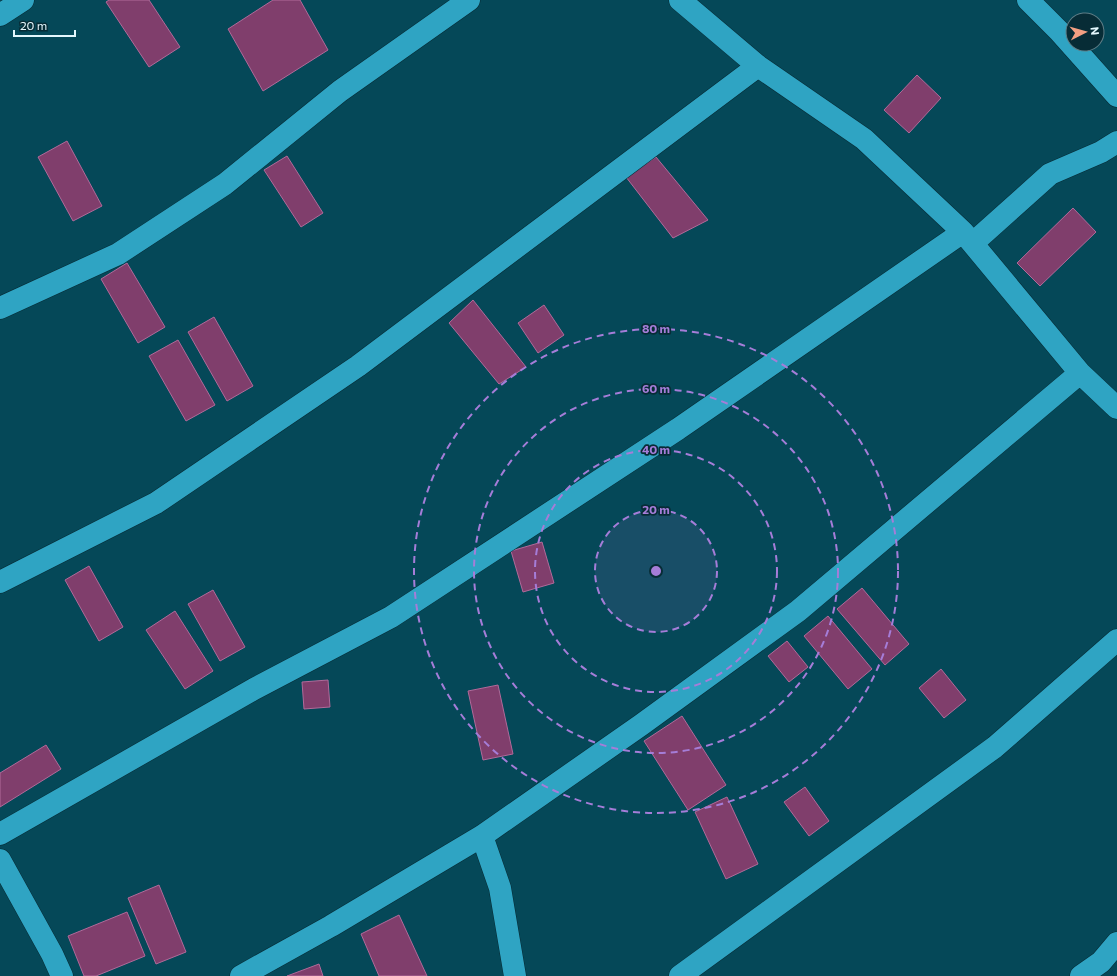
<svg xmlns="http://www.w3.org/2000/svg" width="1117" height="976" font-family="Commissioner,sans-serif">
<rect width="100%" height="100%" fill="#054858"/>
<path fill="#803e6c" stroke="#b16a9a" d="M 109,0 L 149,0 L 180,47 L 149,67 L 106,2 Z
M 273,0 L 300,0 L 328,50 L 263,91 L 228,29 Z
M 917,75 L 941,98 L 909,133 L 884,110 Z
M 67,141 L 102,206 L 73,221 L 38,157 Z
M 287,156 L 323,213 L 301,227 L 264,170 Z
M 656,157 L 708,220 L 673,238 L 626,177 Z
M 1073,208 L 1096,232 L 1040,286 L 1017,263 Z
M 127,263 L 165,327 L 138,343 L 101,279 Z
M 473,300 L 526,367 L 499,384 L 449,323 Z
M 544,305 L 564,335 L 538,353 L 518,323 Z
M 214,317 L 253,386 L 227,401 L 188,332 Z
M 178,340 L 215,405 L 186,421 L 149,356 Z
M 542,542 L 554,583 L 523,592 L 511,551 Z
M 89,566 L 123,627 L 99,641 L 65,580 Z
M 862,588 L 909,644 L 885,665 L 837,609 Z
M 213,590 L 245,647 L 220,661 L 188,604 Z
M 175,611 L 213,671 L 185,689 L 146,630 Z
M 828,616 L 872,669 L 848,689 L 804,636 Z
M 787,641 L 808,667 L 789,682 L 768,656 Z
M 941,669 L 966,700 L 944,718 L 919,688 Z
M 328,680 L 330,707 L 304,709 L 302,682 Z
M 498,685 L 513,754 L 483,760 L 468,691 Z
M 682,716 L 726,785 L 688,810 L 644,741 Z
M 46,745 L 61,769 L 0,807 L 0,773 Z
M 805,787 L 829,821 L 809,836 L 784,802 Z
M 727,797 L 758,864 L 726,879 L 695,812 Z
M 159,885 L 186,952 L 156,964 L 128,898 Z
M 127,912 L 145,956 L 96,976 L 84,976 L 68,936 Z
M 399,915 L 427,976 L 379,976 L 361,934 Z
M 319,964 L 323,976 L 287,976 Z"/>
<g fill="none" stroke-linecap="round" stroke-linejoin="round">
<g stroke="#072c36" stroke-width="23">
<path id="minor" d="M 680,0 L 758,66 L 864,139 L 963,232 L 1080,373 L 1117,408
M 1028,0 L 1059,31 L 1117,96
M 0,15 L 23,0
M 973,243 L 1050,174 L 1101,152 L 1117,142
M 0,308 L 118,254 L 225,184 L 340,91 L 469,0
M 0,582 L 156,503 L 358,366 L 758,66
M 0,834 L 254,689 L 391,617 L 678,429 L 963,232
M 482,836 L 500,888 L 515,976
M 0,860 L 52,954 L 62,976
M 241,976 L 331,926 L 482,836 L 641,725 L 798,611 L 1080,373
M 680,976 L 995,747 L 1117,640
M 1081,976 L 1101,962 L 1117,943"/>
</g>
<use href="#minor" stroke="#2fa4c3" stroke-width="22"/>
</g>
<circle cx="656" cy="571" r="61" fill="#a57dd8" fill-opacity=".12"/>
<g fill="none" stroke="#a57dd8" stroke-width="2" stroke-dasharray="7 5">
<circle cx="656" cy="571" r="61"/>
<circle cx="656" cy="571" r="121"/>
<circle cx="656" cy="571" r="182"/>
<circle cx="656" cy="571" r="242"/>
</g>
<circle cx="656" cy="571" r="6" fill="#a57dd8" stroke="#072c36" stroke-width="2"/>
<g font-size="12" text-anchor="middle" font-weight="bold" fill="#a57dd8" stroke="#072c36" stroke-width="3.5" stroke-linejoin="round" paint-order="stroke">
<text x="656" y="333">80 m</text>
<text x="656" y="393">60 m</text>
<text x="656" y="454">40 m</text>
<text x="656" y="514">20 m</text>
</g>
<g transform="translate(1085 32) rotate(84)"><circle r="19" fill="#072c36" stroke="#5f7d86"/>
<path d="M0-3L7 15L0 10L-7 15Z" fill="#f39f82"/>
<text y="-6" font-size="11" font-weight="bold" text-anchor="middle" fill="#e4f7fd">N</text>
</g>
<path d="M14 30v6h61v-6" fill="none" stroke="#e4f7fd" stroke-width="2"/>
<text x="20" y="30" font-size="12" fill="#e4f7fd" stroke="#072c36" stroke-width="3" paint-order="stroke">20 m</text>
</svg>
